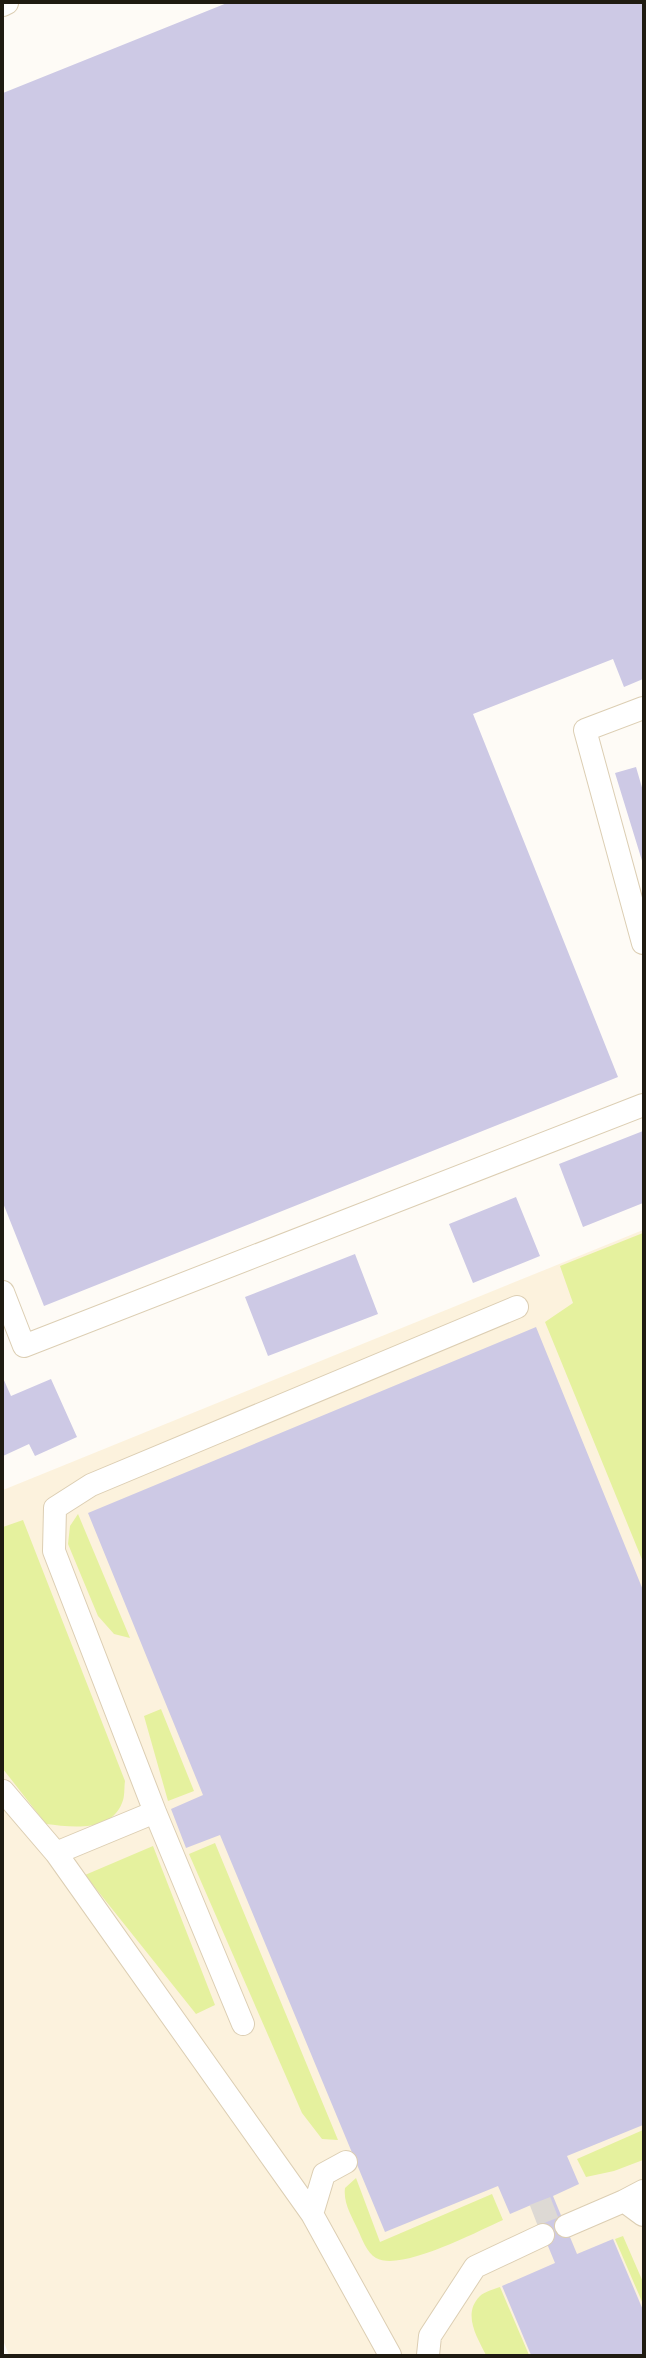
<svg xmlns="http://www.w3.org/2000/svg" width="646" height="2358" font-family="Inter,sans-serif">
<rect width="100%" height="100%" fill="#fefbf6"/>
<path fill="#fcf2dd" d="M 643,1230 L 643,2355 L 9,2355 L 3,2340 L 3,1490 Z"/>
<path fill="#e5f19e" d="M 643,1233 L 643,1562 L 545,1322 L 573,1303 L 560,1266 Z
M 78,1514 L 130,1638 L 114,1634 L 98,1616 L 68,1544 L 70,1526 Z
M 23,1520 L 125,1781 C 124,1788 125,1797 122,1803 C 110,1833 71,1827 46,1824 L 3,1769 L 3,1527 Z
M 161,1709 L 194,1791 L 168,1801 L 144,1716 Z
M 215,1843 L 338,2140 L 322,2139 L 302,2113 L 189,1854 Z
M 153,1846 L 215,2005 L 196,2014 L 85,1875 Z
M 643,2130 L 643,2160 L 614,2171 L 586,2177 L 577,2159 Z
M 356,2178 L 380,2242 L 492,2194 L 503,2220 C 478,2231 401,2272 376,2258 C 367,2253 362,2239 358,2230 C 352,2217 343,2203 345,2188 Z
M 623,2236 L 643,2282 L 643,2304 L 615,2239 Z
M 500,2287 L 529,2355 L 486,2355 C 477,2337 462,2314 480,2296 C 484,2292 494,2289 500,2287 Z"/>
<path fill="#cdc9e5" d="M 227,3 L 643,3 L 643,679 L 624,687 L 613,659 L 473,714 L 618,1077 L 44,1306 L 3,1203 L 3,93 Z
M 636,767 L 643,791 L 643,864 L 615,773 Z
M 643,1131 L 643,1203 L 583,1227 L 559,1164 Z
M 516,1197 L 540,1256 L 473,1283 L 449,1224 Z
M 355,1254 L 378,1314 L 268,1356 L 245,1297 Z
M 536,1327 L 643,1590 L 643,2125 L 567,2156 L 579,2184 L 553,2196 L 577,2254 L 613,2239 L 643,2310 L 643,2355 L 531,2355 L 502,2286 L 555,2263 L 531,2205 L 510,2214 L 498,2186 L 385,2232 L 220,1835 L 186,1848 L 171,1809 L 203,1795 L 88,1513 Z
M 3,1378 L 11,1396 L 51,1379 L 77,1437 L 35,1456 L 29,1444 L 3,1456 Z"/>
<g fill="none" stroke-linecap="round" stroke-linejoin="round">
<path stroke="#ddd9d4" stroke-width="22" stroke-dasharray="22 11" stroke-linecap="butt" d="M 540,2201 L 552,2232"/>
<g stroke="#dcceb3" stroke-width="24">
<path id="minor" d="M 3,5 L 7,3
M 643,708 L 585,730 L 643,943
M 3,1292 L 24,1346 L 643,1105
M 3,1791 L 56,1853 L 312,2214 L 390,2355
M 56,1853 L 155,1812
M 243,2024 L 155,1812 L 54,1551 L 55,1508 L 91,1485 L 517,1307
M 624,2201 L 643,2191
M 312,2214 L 324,2174 L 346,2162
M 566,2226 L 624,2201 L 643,2215
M 428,2355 L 430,2336 L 475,2267 L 543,2235"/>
</g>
<use href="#minor" stroke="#fff" stroke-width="22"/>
</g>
<rect width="646" height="2358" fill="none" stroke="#1f1b11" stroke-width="8"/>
</svg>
